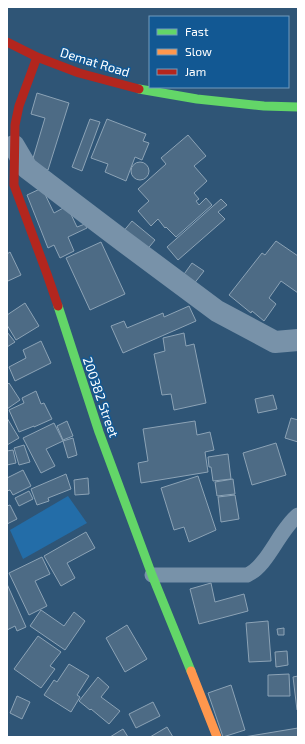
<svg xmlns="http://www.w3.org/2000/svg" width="305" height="744" font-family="'Exo 2',sans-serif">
<rect width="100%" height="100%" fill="#2f5576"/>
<path fill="#236da8" d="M 68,496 L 87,523 L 23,559 L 10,530 Z"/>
<path fill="#4d6b85" stroke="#8ca3b6" d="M 37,93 L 69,103 L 48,170 L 31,165 L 45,118 L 31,114 Z
M 90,119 L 100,122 L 82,171 L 72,167 Z
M 107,119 L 146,134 L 143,141 L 149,143 L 142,160 L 135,157 L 126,181 L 105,172 L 108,164 L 91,158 Z
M 188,135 L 206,156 L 194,166 L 207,181 L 194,193 L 199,199 L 196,201 L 199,205 L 206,198 L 212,205 L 176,237 L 166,227 L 165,228 L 158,219 L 151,226 L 138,211 L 149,201 L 138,189 L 166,164 L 161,158 Z
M131 171a9 9 0 1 1 18 0a9 9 0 1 1-18 0Z
M 42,188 L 54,213 L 67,206 L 77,227 L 85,224 L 87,228 L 68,237 L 74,251 L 60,258 L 54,245 L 48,248 L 27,195 Z
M 221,199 L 227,205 L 218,212 L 225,219 L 178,260 L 167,247 Z
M 132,221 L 155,240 L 145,252 L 122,233 Z
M 276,241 L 298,256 L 298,293 L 281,281 L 269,298 L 276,304 L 264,321 L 252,311 L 251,313 L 229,295 L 262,253 L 265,255 Z
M 101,242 L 125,294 L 90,310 L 66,258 Z
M 10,252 L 21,275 L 8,281 L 7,278 L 7,254 Z
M 192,263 L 204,271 L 193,285 L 182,277 Z
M 25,303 L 39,326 L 16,340 L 7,325 L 7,315 Z
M 189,306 L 196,321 L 123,353 L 111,326 L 124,321 L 127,328 L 163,313 L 164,317 Z
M 7,332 L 15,342 L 7,347 Z
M 184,333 L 186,346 L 194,344 L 206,403 L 174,410 L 171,394 L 162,395 L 154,354 L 165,351 L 163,338 Z
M 41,341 L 51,363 L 15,381 L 9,367 L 26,358 L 23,350 Z
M 9,383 L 20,400 L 7,409 L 7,385 Z
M 36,391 L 41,404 L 44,403 L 52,419 L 34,427 L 34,426 L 19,432 L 9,410 L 24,403 L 22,398 Z
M 273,395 L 277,409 L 258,413 L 255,399 Z
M 7,418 L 19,438 L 7,445 Z
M 291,418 L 298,420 L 298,442 L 285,438 Z
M 67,421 L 73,436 L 63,440 L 57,426 Z
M 195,421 L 197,435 L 210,432 L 214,450 L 205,452 L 208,472 L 141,483 L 138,463 L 148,461 L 143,429 Z
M 54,423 L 63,441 L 46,449 L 55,466 L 41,473 L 23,438 Z
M 73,438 L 77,455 L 68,458 L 63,441 Z
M 276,443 L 286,475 L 252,485 L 243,453 Z
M 24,445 L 30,462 L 19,465 L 14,448 Z
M 13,450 L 16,463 L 7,465 L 7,451 Z
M 228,454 L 231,479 L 213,481 L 211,467 L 209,467 L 208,457 Z
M 23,470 L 31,486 L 13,495 L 10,490 L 7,491 L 7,478 Z
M 66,474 L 71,489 L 48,498 L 49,501 L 37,505 L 31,489 Z
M 198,476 L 216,530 L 189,542 L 184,527 L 174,530 L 161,488 Z
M 88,478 L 89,494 L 75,495 L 74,480 Z
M 233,479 L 235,494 L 217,496 L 215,482 Z
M 29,491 L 33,499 L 19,506 L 15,498 Z
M 235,495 L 239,519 L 221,522 L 218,497 Z
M 10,505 L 17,519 L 7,524 L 7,506 Z
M 86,532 L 95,548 L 67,563 L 75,578 L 61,586 L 44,556 Z
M 42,557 L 50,574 L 35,581 L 47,606 L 29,615 L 9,573 Z
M 211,583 L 215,602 L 244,594 L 248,611 L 199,624 L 190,589 Z
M 7,584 L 26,627 L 17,631 L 15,626 L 7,630 Z
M 41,610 L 64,626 L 74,612 L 85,621 L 65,650 L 30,626 Z
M 268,621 L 271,661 L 249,662 L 246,623 Z
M 127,625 L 147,659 L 125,672 L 106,638 Z
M 284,628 L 284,635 L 278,635 L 277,629 Z
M 38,636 L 61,652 L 50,666 L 55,669 L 41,688 L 14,669 Z
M 287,651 L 288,665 L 276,667 L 275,652 Z
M 69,664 L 89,676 L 77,695 L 80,697 L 71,712 L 44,695 L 54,680 L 57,682 Z
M 289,674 L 290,696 L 268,696 L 268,675 Z
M 298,676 L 298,710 L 297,710 L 293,677 Z
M 98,677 L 109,687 L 101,697 L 120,711 L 109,724 L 91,709 L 90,710 L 79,701 Z
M 231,685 L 245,730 L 223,737 L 208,693 Z
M 17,696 L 30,702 L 22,719 L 10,713 Z
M 153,702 L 160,716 L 136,728 L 129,714 Z
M 167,727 L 173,737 L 150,737 Z
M 298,728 L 298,737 L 244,737 Z
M 123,729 L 128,737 L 110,737 Z"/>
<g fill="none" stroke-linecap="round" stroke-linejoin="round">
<path stroke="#7892a9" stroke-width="15" d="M 152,575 L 247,575 C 268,566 279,530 298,515"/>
<path stroke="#7892a9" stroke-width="22" d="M 14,146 L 27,168 L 65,197 L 123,241 L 217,311 L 275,342 L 298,340"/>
<path stroke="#63d668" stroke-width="9" d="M 139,89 L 197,99 L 264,106 L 298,107
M 58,306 L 99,432 L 152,575 L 191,671"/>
<path stroke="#ff974d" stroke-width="9" d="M 191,671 L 217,737"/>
<path stroke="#b3261e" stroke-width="9" d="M 7,42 L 37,57 L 79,73 L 139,89
M 37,57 L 19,106 L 15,125 L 14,185 L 47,274 L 58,306"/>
</g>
<g text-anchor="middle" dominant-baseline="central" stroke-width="3" stroke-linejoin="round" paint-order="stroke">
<g font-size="13" fill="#fff" stroke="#125893">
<text transform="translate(95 62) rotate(17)">Demat Road</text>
<text transform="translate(101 397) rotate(71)">200382 Street</text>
</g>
</g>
<rect width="305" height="744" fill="none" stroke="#ffffff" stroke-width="16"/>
<rect x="149" y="16" width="140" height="72" fill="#125893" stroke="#719bbe"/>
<rect x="157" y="29" width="20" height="6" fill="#63d668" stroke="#719bbe"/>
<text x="185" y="36" font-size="12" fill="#ffffff">Fast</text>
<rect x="157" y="49" width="20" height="6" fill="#ff974d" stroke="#719bbe"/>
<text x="185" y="56" font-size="12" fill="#ffffff">Slow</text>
<rect x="157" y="69" width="20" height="6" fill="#b3261e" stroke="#719bbe"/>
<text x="185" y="76" font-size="12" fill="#ffffff">Jam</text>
</svg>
